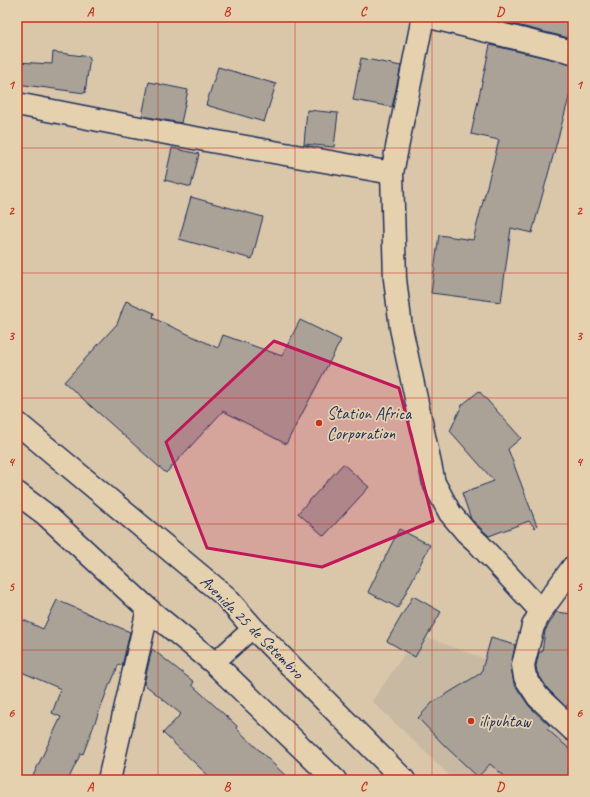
<svg xmlns="http://www.w3.org/2000/svg" width="590" height="797" font-family="Caveat,sans-serif">
<rect width="100%" height="100%" fill="#dac7aa"/>
<filter id="ink" filterUnits="userSpaceOnUse"><feTurbulence type="fractalNoise" baseFrequency=".025" numOctaves="2"/><feDisplacementMap in="SourceGraphic" scale="8" xChannelSelector="R" yChannelSelector="G"/><feConvolveMatrix kernelMatrix="1 2 1 2 8 2 1 2 1" color-interpolation-filters="sRGB"/></filter>
<g filter="url(#ink)">
<path fill="#c8b9a3" d="M 418,634 L 509,668 L 516,691 L 573,740 L 573,780 L 454,780 L 372,701 Z"/>
<path fill="#aaa297" stroke="#1b2f5e" d="M 496,17 L 573,17 L 573,39 L 496,20 Z
M 490,45 L 573,64 L 573,83 L 532,233 L 511,228 L 501,302 L 431,293 L 439,235 L 473,240 L 499,140 L 471,134 Z
M 53,52 L 90,57 L 85,93 L 17,84 L 17,62 L 52,64 Z
M 361,58 L 401,66 L 392,107 L 353,100 Z
M 218,67 L 276,84 L 264,122 L 206,105 Z
M 149,82 L 188,90 L 181,123 L 142,116 Z
M 307,110 L 338,113 L 334,147 L 304,144 Z
M 172,148 L 199,154 L 191,187 L 165,180 Z
M 191,197 L 263,217 L 252,259 L 179,239 Z
M 126,301 L 154,313 L 153,318 L 218,348 L 223,335 L 282,356 L 300,320 L 341,340 L 286,444 L 223,411 L 166,473 L 64,382 L 117,324 Z
M 479,391 L 521,438 L 508,449 L 537,526 L 535,528 L 529,521 L 489,536 L 471,519 L 462,493 L 494,481 L 450,431 L 462,405 Z
M 343,464 L 369,487 L 324,536 L 298,513 Z
M 399,529 L 430,545 L 398,608 L 368,592 Z
M 413,596 L 441,612 L 415,657 L 387,641 Z
M 57,600 L 130,632 L 122,666 L 119,664 L 111,683 L 110,683 L 83,754 L 81,753 L 68,780 L 31,780 L 61,717 L 52,713 L 61,689 L 17,670 L 17,617 L 43,629 Z
M 556,612 L 573,614 L 573,699 L 566,707 L 548,689 L 537,672 L 536,666 L 539,652 L 542,652 L 545,631 Z
M 491,638 L 515,645 L 511,667 L 514,684 L 529,706 L 550,726 L 547,729 L 573,752 L 573,780 L 509,780 L 490,764 L 478,777 L 445,746 L 418,718 L 432,703 L 481,673 Z
M 152,649 L 194,682 L 192,685 L 237,726 L 236,728 L 290,780 L 213,780 L 163,733 L 181,714 L 144,684 Z"/>
<g fill="none" stroke-linecap="round" stroke-linejoin="round">
<g stroke="#1b2f5e" stroke-width="22">
<path id="lane" d="M 214,663 L 253,628"/>
</g>
<g stroke="#1b2f5e" stroke-width="25">
<path id="street" d="M 423,17 L 392,173 L 395,279 L 401,328 L 434,483 L 450,513 L 466,532 L 478,543 L 541,611
M 430,17 L 573,52
M 17,104 L 155,131 L 392,173
M 573,567 L 541,611 L 533,626 L 523,665 L 525,677 L 538,697 L 573,730
M 109,780 L 148,609"/>
</g>
<g stroke="#1b2f5e" stroke-width="25">
<path id="highway" d="M 17,423 L 225,596 L 253,628 L 404,780
M 17,493 L 45,514 L 148,609 L 214,663 L 335,780"/>
</g>
<use href="#lane" stroke="#e6d1af" stroke-width="19"/>
<use href="#street" stroke="#e6d1af" stroke-width="22"/>
<use href="#highway" stroke="#e6d1af" stroke-width="22"/>
</g>
</g>
<path fill="#c2185b" fill-opacity="0.2" stroke="#c2185b" stroke-width="3" stroke-linejoin="round" d="M 274,341 L 399,388 L 433,521 L 322,567 L 207,548 L 166,442 Z"/>
<path fill="none" stroke="#c8321e" stroke-width="1" stroke-opacity="0.55" d="M 158,17 L 158,780M 295,17 L 295,780M 432,17 L 432,780M 17,148 L 573,148M 17,273 L 573,273M 17,398 L 573,398M 17,524 L 573,524M 17,650 L 573,650"/>
<g fill="#c8321e" stroke="#e6d1af" stroke-width="1.5">
<circle cx="319" cy="423" r="4"/>
<circle cx="471" cy="721" r="4"/>
</g>
<g text-anchor="middle" dominant-baseline="central" stroke-width="3.5" stroke-linejoin="round" paint-order="stroke">
<g font-size="17" fill="#1b2f5e" stroke="#e6d1af" text-anchor="start">
<text x="327" y="413">Station Africa<tspan x="327" dy="20">Corporation</tspan></text>
<text x="479" y="721">ilipuhtaw</text>
</g>
<g font-size="17" fill="#1b2f5e" stroke="#e6d1af">
<text transform="translate(252 627) rotate(45)">Avenida 25 de Setembro</text>
</g>
</g>
<rect width="590" height="797" fill="none" stroke="#e6d1af" stroke-width="44"/>
<rect x="22" y="22" width="546" height="753" fill="none" stroke="#c8321e" stroke-width="1.5"/>
<g font-size="13" text-anchor="middle" font-weight="bold" fill="#c8321e">
<text x="90" y="16">A</text>
<text x="227" y="16">B</text>
<text x="363" y="16">C</text>
<text x="500" y="16">D</text>
<text x="11" y="89">1</text>
<text x="579" y="89">1</text>
<text x="11" y="215">2</text>
<text x="579" y="215">2</text>
<text x="11" y="340">3</text>
<text x="579" y="340">3</text>
<text x="11" y="466">4</text>
<text x="579" y="466">4</text>
<text x="11" y="591">5</text>
<text x="579" y="591">5</text>
<text x="11" y="717">6</text>
<text x="579" y="717">6</text>
<text x="90" y="791">A</text>
<text x="227" y="791">B</text>
<text x="363" y="791">C</text>
<text x="500" y="791">D</text>
</g>
</svg>
